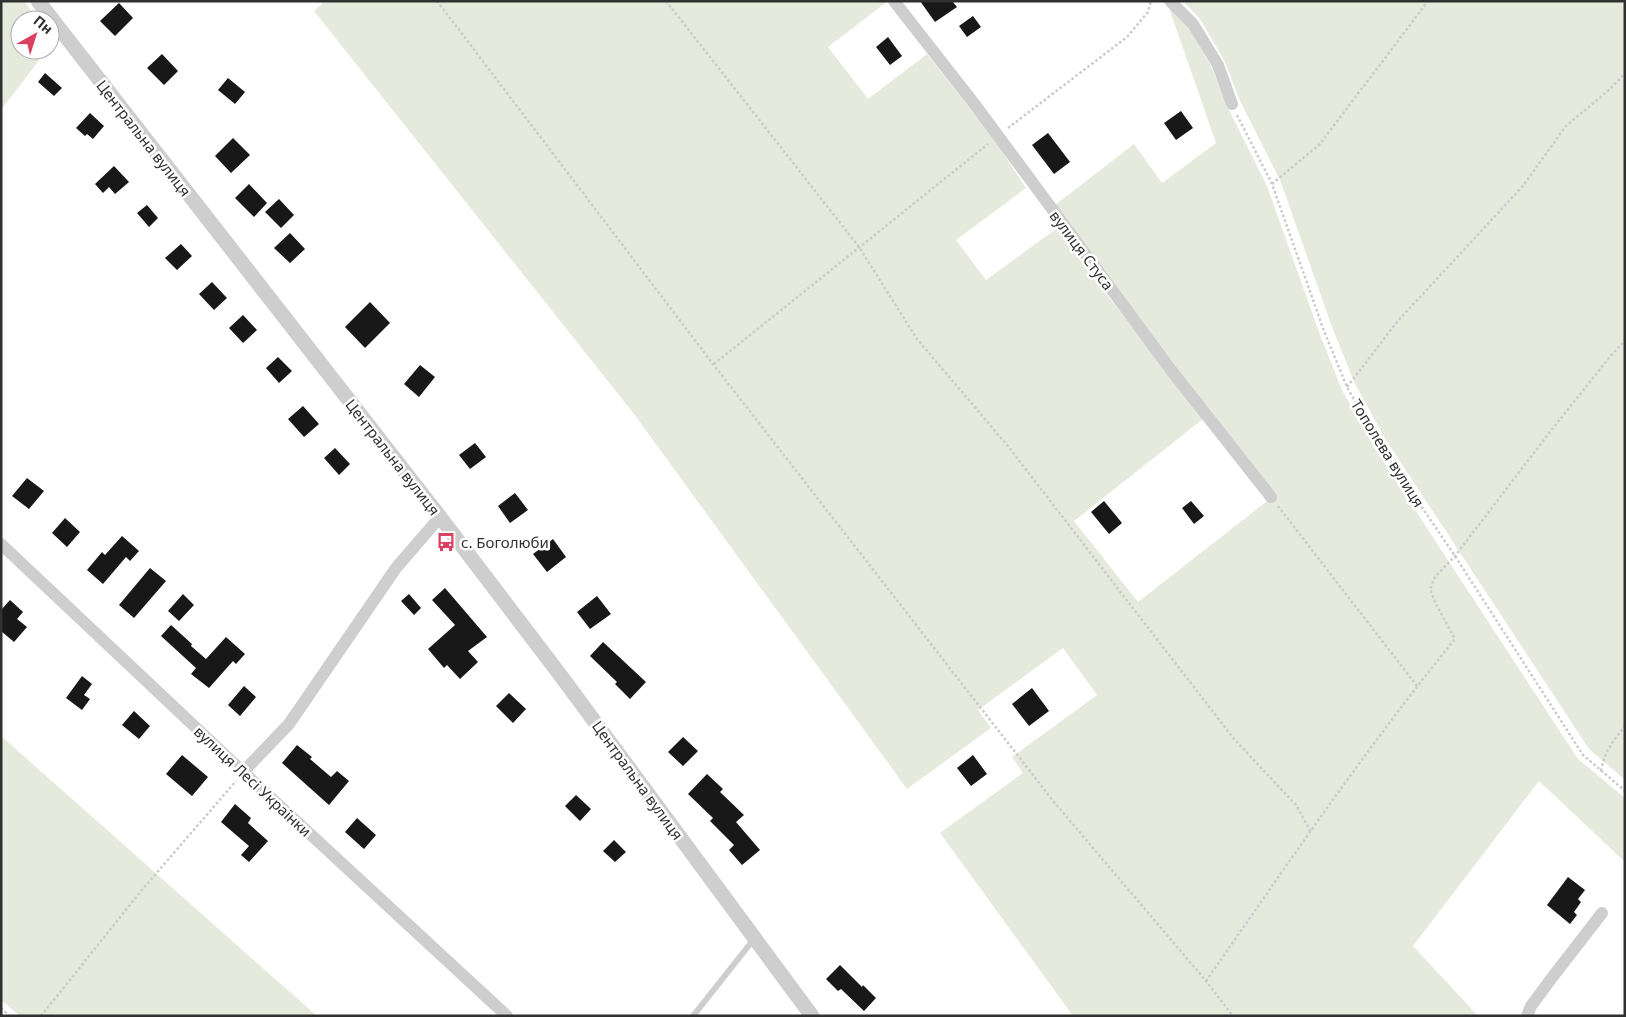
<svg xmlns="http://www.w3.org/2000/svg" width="1626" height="1017" font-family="'Noto Sans',sans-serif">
<rect width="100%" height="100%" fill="#fff"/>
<path fill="#e5eadd" d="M 1,1 L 24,1 L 38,20 L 20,20 L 20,50 L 47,50 L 1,110 Z
M 325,1 L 888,1 L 828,47 L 868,99 L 927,54 L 994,139 L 1026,188 L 956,240 L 986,280 L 1056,229 L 1203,419 L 1074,521 L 1138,602 L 1276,494 L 1176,367 L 1055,205 L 1134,144 L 1162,183 L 1216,143 L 1169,8 L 1189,28 L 1212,68 L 1227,106 L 1267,186 L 1319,332 L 1342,390 L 1374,447 L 1578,759 L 1625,798 L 1625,862 L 1539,781 L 1413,946 L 1478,1016 L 1073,1016 L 940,833 L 1023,773 L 1012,757 L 1097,695 L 1063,648 L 978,710 L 991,728 L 907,789 L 634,414 L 314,11 Z
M 1183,1 L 1625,1 L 1625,780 L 1589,749 L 1386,440 L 1355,384 L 1332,327 L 1280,180 L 1240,101 L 1225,62 L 1200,19 Z
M 1,736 L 317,1016 L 20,1016 L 1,1000 Z"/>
<path fill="#181818" d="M 920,1 L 952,1 L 957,7 L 935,22 Z
M 119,3 L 133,18 L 115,36 L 100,21 Z
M 973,16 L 981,27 L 967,37 L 959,26 Z
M 888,37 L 902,56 L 890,65 L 876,47 Z
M 162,54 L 178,71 L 164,85 L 147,68 Z
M 45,73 L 62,88 L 54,96 L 38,82 Z
M 228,78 L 245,92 L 235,104 L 218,90 Z
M 1181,111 L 1193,128 L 1176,140 L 1164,123 Z
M 90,113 L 104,126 L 93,139 L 87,134 L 85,136 L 76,128 Z
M 1048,133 L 1070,162 L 1054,174 L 1032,145 Z
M 233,138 L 250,155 L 231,173 L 215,156 Z
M 114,166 L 129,182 L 115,194 L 109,187 L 103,193 L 95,184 Z
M 249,184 L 267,203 L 254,217 L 235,198 Z
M 279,199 L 294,215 L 281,228 L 265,212 Z
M 147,205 L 158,218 L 149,227 L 137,213 Z
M 290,233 L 305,249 L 290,263 L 274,248 Z
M 181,244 L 192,256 L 177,270 L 165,258 Z
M 212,282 L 227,298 L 214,310 L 199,294 Z
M 370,302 L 390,323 L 365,348 L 345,327 Z
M 243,315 L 257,330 L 243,343 L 229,328 Z
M 278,357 L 292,371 L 279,383 L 266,368 Z
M 420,365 L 435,377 L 419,397 L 404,384 Z
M 303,406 L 319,424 L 304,437 L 288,419 Z
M 475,443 L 486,457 L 470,469 L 459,455 Z
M 335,448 L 350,464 L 339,475 L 324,458 Z
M 27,478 L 44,491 L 29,509 L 12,496 Z
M 515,493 L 528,510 L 510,523 L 498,506 Z
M 1104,501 L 1122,523 L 1109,534 L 1091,512 Z
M 1191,501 L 1204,516 L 1194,524 L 1182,508 Z
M 65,518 L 80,532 L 67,547 L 52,533 Z
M 122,536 L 139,551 L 130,561 L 126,557 L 103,584 L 87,570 L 102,552 L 105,555 Z
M 553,539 L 566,557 L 547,572 L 533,554 Z
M 150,568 L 166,581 L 134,618 L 119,605 Z
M 445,588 L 487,637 L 468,651 L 478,662 L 460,679 L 447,665 L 444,668 L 428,649 L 455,625 L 432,600 Z
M 183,594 L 194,605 L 179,621 L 168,611 Z
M 409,594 L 421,608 L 414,615 L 401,601 Z
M 597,596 L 611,614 L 590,629 L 577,612 Z
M 10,600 L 23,612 L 17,619 L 27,627 L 14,642 L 1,631 L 1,610 Z
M 171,625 L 192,644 L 191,646 L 206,659 L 226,637 L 245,654 L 236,664 L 233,661 L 209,688 L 191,674 L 196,668 L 161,636 Z
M 603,642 L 646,682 L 630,699 L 615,684 L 617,682 L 590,656 Z
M 82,676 L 92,684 L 84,695 L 90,699 L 82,710 L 66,698 Z
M 244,686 L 256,697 L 240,716 L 228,705 Z
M 1032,688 L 1049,711 L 1029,726 L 1012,704 Z
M 509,693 L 526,709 L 513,723 L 496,706 Z
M 134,711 L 150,726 L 139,739 L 122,725 Z
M 683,737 L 698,751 L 683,766 L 668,752 Z
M 297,745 L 312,757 L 310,759 L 331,777 L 337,771 L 349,781 L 329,805 L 282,763 Z
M 182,755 L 208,777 L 192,796 L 166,774 Z
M 973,755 L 987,774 L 971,786 L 957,768 Z
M 707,774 L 723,789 L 720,792 L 744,815 L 736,822 L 760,850 L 742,865 L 729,850 L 734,845 L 710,821 L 713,818 L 688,794 Z
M 576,795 L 591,809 L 580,821 L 565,806 Z
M 235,804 L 251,818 L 248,823 L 268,841 L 249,862 L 241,855 L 249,846 L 221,822 Z
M 357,818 L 376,835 L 364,849 L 345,832 Z
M 614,840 L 626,852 L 615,862 L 603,851 Z
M 1568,877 L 1585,890 L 1578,899 L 1581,902 L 1574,912 L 1577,915 L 1570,924 L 1547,905 Z
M 840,965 L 862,987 L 863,985 L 876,998 L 864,1011 L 841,989 L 838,991 L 826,979 Z"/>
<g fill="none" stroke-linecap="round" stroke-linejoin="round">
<path stroke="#cbcbcb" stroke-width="2.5" stroke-dasharray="2.5 2.5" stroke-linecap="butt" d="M 437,1 L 713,364 L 1054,802 L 1206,981 L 1233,1016
M 666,1 L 859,247 L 917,339 L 1007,445 L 1234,739 L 1296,805 L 1311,832
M 1237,115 L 1272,184 L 1324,331 L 1347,387 L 1379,444 L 1455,556 L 1583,755 L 1625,791
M 1008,128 L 1127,37 L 1148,12 L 1151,1
M 1272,184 L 1320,144 L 1428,1
M 714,364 L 988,144
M 1347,387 L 1396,323 L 1522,187 L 1566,126 L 1610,89 L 1625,73
M 1278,506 L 1417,686
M 1601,771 C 1604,752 1613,741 1625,726
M 1206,981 C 1287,865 1366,748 1455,639 L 1436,604 L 1430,589 L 1435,577 L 1455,556 L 1553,428 L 1613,353 L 1625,341
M 1,1008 L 10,1016
M 41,1016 L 141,891 L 236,781"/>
<path stroke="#cecece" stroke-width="6" d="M 693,1016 L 754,939"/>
<path stroke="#cecece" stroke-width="12" d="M 894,1 L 976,106 L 1171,370 L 1271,497
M 1170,1 L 1193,24 L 1218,65 L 1232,104
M 1,544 L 243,772 L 507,1016
M 243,772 L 289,724 L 396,568 L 440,517
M 1527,1016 L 1531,1006 L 1551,979 L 1602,913"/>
<path stroke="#cecece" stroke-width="15" d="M 38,1 L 440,517 L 561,676 L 812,1016"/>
</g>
<defs>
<g id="bus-bare" transform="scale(1.5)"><path d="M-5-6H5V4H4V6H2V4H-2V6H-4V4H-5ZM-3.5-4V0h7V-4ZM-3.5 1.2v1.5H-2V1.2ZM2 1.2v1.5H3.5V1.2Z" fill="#db4061" stroke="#fff" stroke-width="2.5" paint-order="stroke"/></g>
</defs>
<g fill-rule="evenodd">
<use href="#bus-bare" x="446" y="542"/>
</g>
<g text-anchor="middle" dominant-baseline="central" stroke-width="5" stroke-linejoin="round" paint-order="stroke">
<g font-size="15" fill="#313131" stroke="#fff">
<text transform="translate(144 138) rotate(52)">Центральна вулиця</text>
<text transform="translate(1082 250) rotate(53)">вулиця Стуса</text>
<text transform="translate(1388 453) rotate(58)">Тополева вулиця</text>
<text transform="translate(393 457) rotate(52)">Центральна вулиця</text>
<text transform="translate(638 780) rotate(54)">Центральна вулиця</text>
<text transform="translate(253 781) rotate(43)">вулиця Лесі Українки</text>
</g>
<g font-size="15" fill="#313131" stroke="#fff" text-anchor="start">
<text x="461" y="542">с. Боголюби</text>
</g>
</g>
<rect width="1626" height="1017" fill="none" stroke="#313131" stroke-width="5"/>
<g transform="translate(35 35) rotate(39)"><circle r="24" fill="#ffffff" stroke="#adadad"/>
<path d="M0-4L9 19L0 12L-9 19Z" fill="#db4061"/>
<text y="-8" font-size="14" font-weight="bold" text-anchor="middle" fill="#313131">Пн</text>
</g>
</svg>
